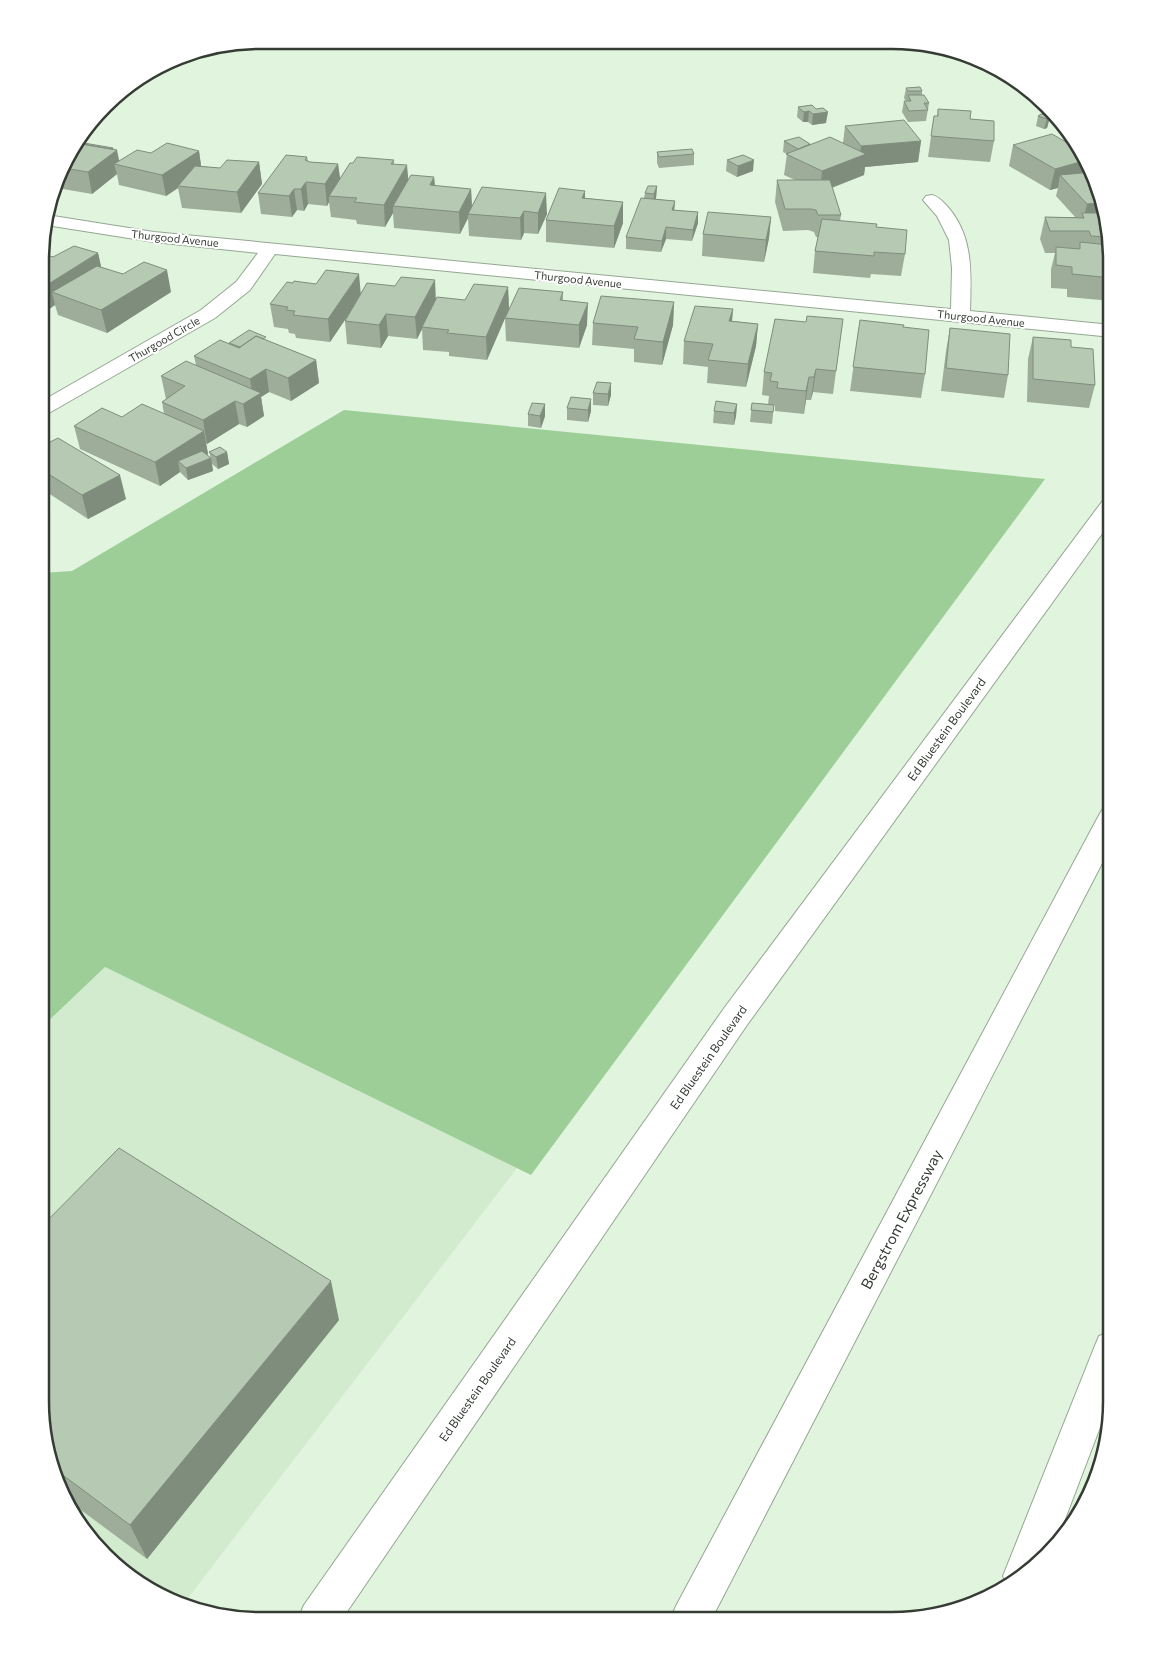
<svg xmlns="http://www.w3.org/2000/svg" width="1152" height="1661" font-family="Commissioner,sans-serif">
<rect width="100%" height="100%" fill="#e1f5de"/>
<path fill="#d2ebce" d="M 105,967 L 517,1168 L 185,1602 L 137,1584 L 94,1546 L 63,1498 L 40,1401 L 41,1028 Z"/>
<path fill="#9ece98" d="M 344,410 L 1045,479 L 531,1175 L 105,967 L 41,1028 L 41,573 L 72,571 Z"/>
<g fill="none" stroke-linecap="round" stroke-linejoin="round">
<g stroke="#94a792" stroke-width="2">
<path id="minor" d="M 932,195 C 939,197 942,201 947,206 C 974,236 971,274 970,311 L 1112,325 L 1112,337 L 275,254 L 250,290 L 215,318 L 49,413 L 42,415 L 42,401 L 201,310 L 236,282 L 258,253 L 154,242 L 46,225 L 44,225 L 47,215 L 154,232 L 951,309 L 952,268 L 949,240 L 937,216 L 923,200 L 926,196 Z"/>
</g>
<g stroke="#94a792" stroke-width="2">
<path id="secondary" d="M 1112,497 L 1112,520 L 747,1025 L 342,1619 L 298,1619 L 304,1605 L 725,1007 L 1104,499 Z"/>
</g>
<g stroke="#94a792" stroke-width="2">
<path id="motorway" d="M 1112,807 L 1112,844 L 711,1620 L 670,1620 L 676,1606 L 1098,817 L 1102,810 Z
M 1112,1331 L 1112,1396 L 1054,1548 L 1037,1567 L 1008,1586 L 1003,1576 L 1094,1348 L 1099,1336 Z"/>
</g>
<use href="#minor" fill="#fff" fill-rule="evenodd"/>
<use href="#secondary" fill="#fff" fill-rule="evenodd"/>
<use href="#motorway" fill="#fff" fill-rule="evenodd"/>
</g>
<path fill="#9dad9a" d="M 906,88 L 922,91 L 922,95 L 929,103 L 926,121 L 908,122 L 902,112 L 904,101 L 906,101 L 904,98 Z
M 812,105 L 826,123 L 812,125 L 808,122 L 803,122 L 797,117 L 798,107 Z
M 938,109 L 970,119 L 994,141 L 990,162 L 928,157 L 934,116 L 937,116 Z
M 1038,116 L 1050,117 L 1047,128 L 1044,129 L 1036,126 Z
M 845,126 L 921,141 L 918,162 L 865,167 L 864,175 L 832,188 L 841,215 L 840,221 L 876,227 L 905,254 L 901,276 L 871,274 L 870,278 L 813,273 L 815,251 L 818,237 L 816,237 L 814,232 L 808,230 L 783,231 L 775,202 L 777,180 L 795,180 L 784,175 L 787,154 L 783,152 L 784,141 L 810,144 L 843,143 Z
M 1013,145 L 1091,171 L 1112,259 L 1112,301 L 1067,297 L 1067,289 L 1051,288 L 1051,269 L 1055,253 L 1045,253 L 1040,239 L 1045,217 L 1075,217 L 1056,196 L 1058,188 L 1050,190 L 1009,166 Z
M 113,148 L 119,161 L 151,153 L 199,151 L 201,166 L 220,168 L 259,162 L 262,184 L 241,213 L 182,208 L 178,188 L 166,196 L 119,185 L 117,174 L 92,194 L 57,188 L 69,150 Z
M 657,152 L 694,154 L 694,165 L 659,168 L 657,163 Z
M 307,157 L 308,161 L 310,162 L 338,164 L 340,179 L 394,160 L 394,164 L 408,180 L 434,177 L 435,186 L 471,189 L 472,206 L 482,187 L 547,214 L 538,234 L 524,233 L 521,240 L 469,236 L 468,218 L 460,234 L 394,228 L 393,213 L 385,227 L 357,224 L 356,220 L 331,217 L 329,202 L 327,206 L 308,204 L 304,211 L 297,210 L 292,217 L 261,214 L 258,193 Z
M 727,160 L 753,171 L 737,177 L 726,171 Z
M 657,186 L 656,199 L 675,201 L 674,210 L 698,212 L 698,223 L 692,241 L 666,239 L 661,252 L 626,249 L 626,237 L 644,198 L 645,193 Z
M 585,198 L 623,202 L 623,223 L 614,248 L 546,242 L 546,220 Z
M 771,217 L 769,238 L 764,262 L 702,256 L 703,234 Z
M 42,253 L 53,257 L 98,253 L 101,267 L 171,292 L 107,333 L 58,315 L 55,305 L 42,314 Z
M 508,287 L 509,309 L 563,292 L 563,300 L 587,325 L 579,348 L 506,341 L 505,318 L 487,360 L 449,356 L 449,352 L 423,350 L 422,329 L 417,339 L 388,336 L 381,348 L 347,344 L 345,321 L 347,317 L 330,342 L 296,338 L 295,334 L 289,333 L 288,329 L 274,327 L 270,304 L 361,294 L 436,299 L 465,300 Z
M 674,302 L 673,325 L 662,365 L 634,362 L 634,349 L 592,345 L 593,323 Z
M 733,309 L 732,321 L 758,324 L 756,346 L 746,387 L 707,383 L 708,367 L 683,364 L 684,341 Z
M 843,319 L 833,394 L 813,392 L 811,400 L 806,400 L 804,414 L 775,411 L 775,405 L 774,405 L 772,424 L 750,422 L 752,403 L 768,404 L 769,396 L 762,395 L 764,372 L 806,322 Z
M 860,320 L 903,327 L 925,374 L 921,398 L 850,391 Z
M 950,328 L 1008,375 L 1004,398 L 941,391 L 946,351 Z
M 1033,337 L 1095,385 L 1089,408 L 1027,402 L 1028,359 Z
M 266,340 L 316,360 L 319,383 L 291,401 L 269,392 L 261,397 L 264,416 L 247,427 L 239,424 L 207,444 L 206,443 L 208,454 L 207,455 L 211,458 L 209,452 L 227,452 L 229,464 L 218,469 L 212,464 L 213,471 L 188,480 L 180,472 L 160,486 L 80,449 L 74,426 L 122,417 L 164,414 L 162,402 L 166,399 L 161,376 L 196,365 L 194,356 L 229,344 Z
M 597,382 L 611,395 L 608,406 L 593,405 L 593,393 Z
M 571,397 L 591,411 L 588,422 L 567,420 L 567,408 Z
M 545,404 L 545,416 L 541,428 L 528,426 L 528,414 Z
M 737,404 L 736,416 L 734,425 L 713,423 L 714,411 Z
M 42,446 L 126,499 L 88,519 L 42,489 Z
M 339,1320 L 147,1559 L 62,1496 L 40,1401 Z"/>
<path fill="#7f8d7d" d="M 809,111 L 808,122 L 803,122 L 804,112 Z
M 828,112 L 826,123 L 812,125 L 813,114 Z
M 1050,117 L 1047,128 L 1044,129 L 1047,119 Z
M 921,141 L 918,162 L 865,167 L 864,175 L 820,192 L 822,171 L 860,156 L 861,146 Z
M 113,148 L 114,152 L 117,150 L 120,165 L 114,164 L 117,174 L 92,194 L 88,172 Z
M 199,151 L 202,172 L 178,186 L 178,188 L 166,196 L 162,175 Z
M 754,160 L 753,171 L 737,177 L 738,166 Z
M 1087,160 L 1089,163 L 1091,171 L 1090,179 L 1060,175 L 1058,188 L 1050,190 L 1055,169 Z
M 259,162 L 262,184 L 241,213 L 237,192 Z
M 338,164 L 341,185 L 329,196 L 329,202 L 327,206 L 325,184 Z
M 407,165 L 409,187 L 393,206 L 393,213 L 385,227 L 384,205 Z
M 434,177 L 436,199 L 430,185 Z
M 306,182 L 308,204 L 304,211 L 301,189 Z
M 657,186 L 656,198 L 653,205 L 654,194 Z
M 294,189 L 297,210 L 292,217 L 289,196 Z
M 471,189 L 472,210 L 468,214 L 468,218 L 460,234 L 459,212 Z
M 585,191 L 585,212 L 582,198 Z
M 546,193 L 547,214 L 538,234 L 538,213 Z
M 675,201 L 674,212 L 672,210 Z
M 623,202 L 623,223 L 614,248 L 614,226 Z
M 1099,203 L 1104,223 L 1082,225 L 1087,204 Z
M 524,211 L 524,233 L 521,240 L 520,218 Z
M 698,212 L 698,223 L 692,241 L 693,230 Z
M 771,217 L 769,238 L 764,262 L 766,240 Z
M 666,227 L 666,239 L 661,252 L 662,241 Z
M 98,253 L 103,275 L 52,292 L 55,305 L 42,314 L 42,288 Z
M 167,270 L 171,292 L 107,333 L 101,310 Z
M 359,274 L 361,296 L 330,342 L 328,319 Z
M 435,280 L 436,302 L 422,327 L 422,329 L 417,339 L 415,317 Z
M 508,287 L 509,309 L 487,360 L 486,337 Z
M 674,302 L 673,325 L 662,365 L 663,342 Z
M 588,303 L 587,325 L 579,348 L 579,325 Z
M 733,309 L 731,331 L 729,321 Z
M 386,314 L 388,336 L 381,348 L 379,325 Z
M 758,324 L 756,346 L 746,387 L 748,364 Z
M 316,360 L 319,383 L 291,401 L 288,378 Z
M 266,369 L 269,392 L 261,397 L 264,416 L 247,427 L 243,404 L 253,398 L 250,379 Z
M 816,369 L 813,392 L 811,400 L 814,377 Z
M 809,377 L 806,400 L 804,414 L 806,391 Z
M 611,383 L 611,395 L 608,406 L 608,394 Z
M 591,399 L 591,411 L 588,422 L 588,410 Z
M 235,401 L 239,424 L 207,444 L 203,420 Z
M 545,404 L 545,416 L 541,428 L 540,416 Z
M 737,404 L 736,416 L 734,425 L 734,413 Z
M 204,431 L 208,454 L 189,467 L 211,458 L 213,471 L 188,480 L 186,468 L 178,461 L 180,472 L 160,486 L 155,462 Z
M 227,452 L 229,464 L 218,469 L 216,457 Z
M 120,475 L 126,499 L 88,519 L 82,495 Z
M 331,1281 L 339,1320 L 147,1559 L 130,1525 Z"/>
<path fill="#b6c9b3" stroke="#7f8d7d" d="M 920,87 L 922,91 L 908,91 L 906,88 Z
M 908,95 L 924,95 L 929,103 L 924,103 L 928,110 L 909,111 L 904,101 L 911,101 Z
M 812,105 L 816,109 L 823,108 L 828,112 L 813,114 L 809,111 L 804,112 L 798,107 Z
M 938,109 L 971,111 L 970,119 L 994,121 L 994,141 L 931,136 L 934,116 L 938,116 Z
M 1041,114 L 1050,117 L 1047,119 L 1038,116 Z
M 904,120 L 921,141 L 861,146 L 845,126 Z
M 1052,134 L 1078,149 L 1087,160 L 1055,169 L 1013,145 Z
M 799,137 L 810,144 L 798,149 L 784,141 Z
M 830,137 L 866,154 L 822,171 L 786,154 Z
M 75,143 L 117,150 L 88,172 L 63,168 L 69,150 Z
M 84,143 L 113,148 L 111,149 L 83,144 Z
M 167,143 L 199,151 L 162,175 L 114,164 L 137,150 L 151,153 Z
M 692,149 L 694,154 L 659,157 L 657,152 Z
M 286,155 L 307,157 L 305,160 L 310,162 L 338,164 L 325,184 L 306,182 L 301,189 L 294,189 L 289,196 L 258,193 Z
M 743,155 L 754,160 L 738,166 L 727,160 Z
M 357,157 L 394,160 L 391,164 L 407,165 L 384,205 L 354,202 L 357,198 L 329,196 L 350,163 L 353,163 Z
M 227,160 L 259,162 L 237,192 L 178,186 L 195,166 L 220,168 Z
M 1092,172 L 1099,203 L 1087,204 L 1060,175 Z
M 411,175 L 434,177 L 430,185 L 471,189 L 459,212 L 393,206 Z
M 777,180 L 830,180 L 841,215 L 818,215 L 816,210 L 811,209 L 785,209 Z
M 648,186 L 657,186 L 654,194 L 645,193 Z
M 482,187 L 546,193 L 538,213 L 524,211 L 520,218 L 468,214 Z
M 559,188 L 585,191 L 582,198 L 623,202 L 614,226 L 546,220 Z
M 641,198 L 675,201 L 672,210 L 698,212 L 693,230 L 666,227 L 662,241 L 626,237 Z
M 708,212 L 771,217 L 766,240 L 703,234 Z
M 1082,213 L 1101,213 L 1107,237 L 1091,236 L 1089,231 L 1050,231 L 1045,217 L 1084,218 Z
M 822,219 L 877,224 L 876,227 L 907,230 L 905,254 L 874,252 L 874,256 L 815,251 Z
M 1080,242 L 1109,245 L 1112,259 L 1112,278 L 1072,274 L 1072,267 L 1056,265 L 1056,247 L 1080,249 Z
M 74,246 L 98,253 L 42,288 L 42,253 L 53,257 Z
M 144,262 L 167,270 L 101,310 L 52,292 L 97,266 L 123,274 Z
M 326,270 L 359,274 L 328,319 L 293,315 L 295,311 L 286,310 L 288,307 L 270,304 L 287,282 L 293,283 L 294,281 L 316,284 Z
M 401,277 L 435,280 L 415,317 L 386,314 L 379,325 L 345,321 L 367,283 L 395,286 Z
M 474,284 L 508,287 L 486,337 L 447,333 L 449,330 L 422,327 L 437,297 L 465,300 Z
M 519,288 L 563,292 L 560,300 L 588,303 L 579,325 L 505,318 Z
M 601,296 L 674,302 L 663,342 L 634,339 L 638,327 L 593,323 Z
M 695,306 L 733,309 L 729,321 L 758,324 L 748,364 L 708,360 L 713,344 L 684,341 Z
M 807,316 L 843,319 L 836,371 L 816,369 L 814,377 L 809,377 L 806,391 L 777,388 L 778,382 L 770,381 L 772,373 L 764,372 L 775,319 L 806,322 Z
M 860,320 L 904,325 L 903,327 L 929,330 L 925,374 L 853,367 Z
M 950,328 L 1010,334 L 1008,375 L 946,368 Z
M 249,330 L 266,337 L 263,339 L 256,336 L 240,347 L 229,343 Z
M 256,336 L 316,360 L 288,378 L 266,369 L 250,379 L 194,356 L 220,340 L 239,348 Z
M 1033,337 L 1071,340 L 1071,347 L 1093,349 L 1095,385 L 1033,379 Z
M 186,361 L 261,393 L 243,404 L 235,401 L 203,420 L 162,402 L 185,386 L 161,376 Z
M 597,382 L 611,383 L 608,394 L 593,393 Z
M 571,397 L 591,399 L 588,410 L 567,408 Z
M 716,401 L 737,404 L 734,413 L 714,411 Z
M 532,403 L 545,404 L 540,416 L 528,414 Z
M 752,403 L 774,405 L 773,412 L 751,410 Z
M 142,404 L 204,431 L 155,462 L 74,426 L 102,408 L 122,417 Z
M 58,438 L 120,475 L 82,495 L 42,470 L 42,446 Z
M 220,447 L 227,452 L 216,457 L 209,452 Z
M 202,451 L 211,458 L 186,468 L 178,461 Z
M 119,1148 L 331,1281 L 130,1525 L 56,1470 L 40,1401 L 40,1228 Z"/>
<g text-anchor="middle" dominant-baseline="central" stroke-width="4" stroke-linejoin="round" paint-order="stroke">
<g font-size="11" fill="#353c34" stroke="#fff">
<text transform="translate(175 238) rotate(6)">Thurgood Avenue</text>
<text transform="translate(578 279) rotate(6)">Thurgood Avenue</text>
<text transform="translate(981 318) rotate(6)">Thurgood Avenue</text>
<text transform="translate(164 339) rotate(-30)">Thurgood Circle</text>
</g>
<g font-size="12" fill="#353c34" stroke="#fff">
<text transform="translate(946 729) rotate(-54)">Ed Bluestein Boulevard</text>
<text transform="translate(708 1057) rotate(-55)">Ed Bluestein Boulevard</text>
<text transform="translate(477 1389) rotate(-55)">Ed Bluestein Boulevard</text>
</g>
<g font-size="15" fill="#353c34" stroke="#fff">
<text transform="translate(901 1219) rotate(-62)">Bergstrom Expressway</text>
</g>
</g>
<path d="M0 0H1152V1661H0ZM260 49H892A211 211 0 0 1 1103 260V1401A211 211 0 0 1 892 1612H260A211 211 0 0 1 49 1401V260A211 211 0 0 1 260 49Z" fill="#fff" fill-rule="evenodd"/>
<path fill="none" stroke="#353c34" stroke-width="2.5" d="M260 49H892A211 211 0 0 1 1103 260V1401A211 211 0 0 1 892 1612H260A211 211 0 0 1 49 1401V260A211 211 0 0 1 260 49Z"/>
</svg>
